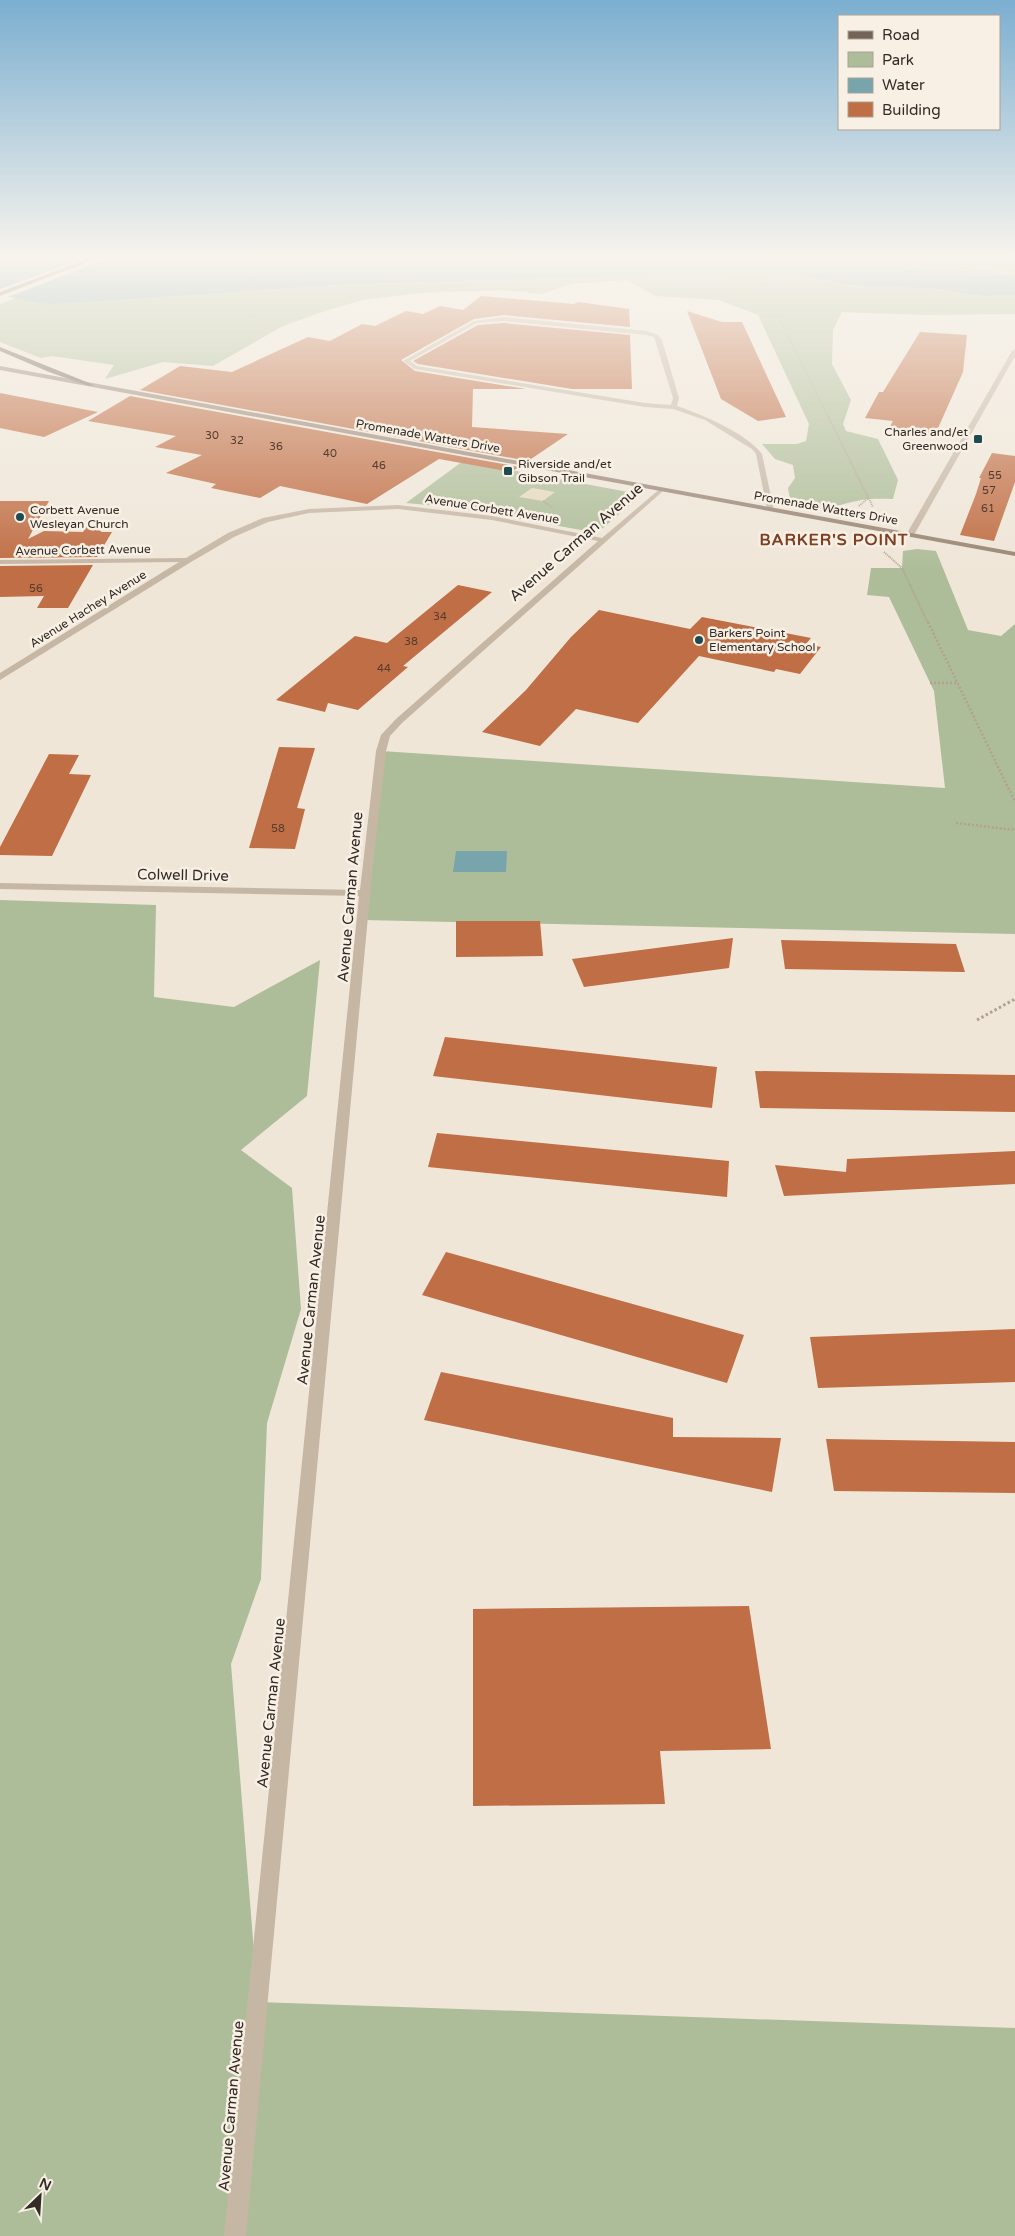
<svg xmlns="http://www.w3.org/2000/svg" width="1015" height="2236" font-family="'Varela Round',sans-serif">
<rect width="100%" height="100%" fill="#efe6d8"/>
<path fill="#aebd99" d="M 0,257 L 192,257 L 0,262 Z
M 908,263 C 944,263 980,272 1015,265 L 1015,276 C 978,269 939,274 902,268 L 900,266 Z
M 756,272 L 806,276 L 847,285 L 938,289 L 983,296 L 1015,295 L 1015,314 L 926,315 L 842,312 L 833,330 L 832,364 L 851,400 L 843,424 L 846,431 L 878,439 L 898,480 L 893,499 C 882,499 868,498 857,501 C 836,505 812,516 791,503 L 788,488 L 795,478 L 793,465 L 775,459 L 762,444 L 797,444 L 806,441 L 809,424 L 758,315 L 719,300 L 656,296 L 626,280 L 571,284 L 541,294 L 504,290 L 421,293 L 362,300 L 325,311 L 283,326 L 213,366 L 163,362 L 105,379 L 114,365 L 52,356 L 41,358 L 0,342 L 0,304 L 16,298 L 46,305 L 336,285 Z
M 463,461 L 628,492 L 634,496 L 634,501 L 603,528 L 592,532 L 460,508 L 406,503 Z
M 917,549 L 936,551 L 968,630 L 1001,636 L 1015,624 L 1015,934 L 363,920 L 381,751 L 945,788 L 934,691 L 889,597 L 867,595 L 871,568 L 902,568 L 903,551 Z
M 0,900 L 156,905 L 154,997 L 234,1007 L 320,960 L 307,1096 L 241,1150 L 292,1188 L 301,1309 L 267,1423 L 261,1579 L 231,1664 L 258,2002 L 1015,2028 L 1015,2236 L 0,2236 Z"/>
<path fill="#e7d9bf" d="M 532,488 L 555,492 L 543,501 L 519,497 Z"/>
<path fill="#78a4ab" d="M 192,257 L 1015,257 L 1015,265 L 1003,267 L 922,263 L 900,266 L 902,268 C 940,274 978,269 1015,276 L 1015,295 L 983,296 L 938,289 L 847,285 L 806,276 L 756,272 L 336,285 L 46,305 L 0,295 L 0,262 Z
M 456,851 L 507,851 L 506,872 L 453,872 Z"/>
<path fill="#efe6d8" d="M 113,257 L 5,298 L 0,297 L 0,289 L 84,258 Z"/>
<path fill="#c06e45" d="M 481,296 L 574,304 L 578,302 L 629,309 L 630,327 L 504,315 L 474,319 L 401,360 L 415,371 L 526,389 L 473,389 L 472,427 L 568,434 L 528,461 L 140,390 L 180,366 L 232,372 L 308,337 L 330,341 L 362,324 L 375,326 L 406,311 L 423,314 L 440,306 L 463,310 Z
M 687,311 L 722,322 L 742,322 L 786,417 L 758,421 L 721,399 Z
M 504,323 L 630,335 L 632,389 L 572,389 L 418,364 L 413,361 L 478,325 Z
M 920,332 L 967,335 L 963,372 L 935,435 L 888,430 L 893,421 L 865,418 L 879,392 L 883,392 Z
M 0,393 L 98,412 L 44,437 L 0,428 Z
M 130,396 L 519,467 L 511,472 L 439,459 L 367,504 L 280,486 L 260,498 L 211,488 L 216,484 L 166,473 L 202,455 L 155,447 L 176,436 L 88,421 Z
M 992,453 L 1015,456 L 1015,482 L 994,541 L 960,535 L 976,494 L 981,478 L 979,478 Z
M 0,501 L 49,501 L 28,539 L 44,531 L 83,532 L 88,524 L 102,532 L 112,532 L 97,557 L 0,558 Z
M 93,565 L 68,608 L 37,608 L 44,596 L 0,597 L 0,566 Z
M 458,585 L 492,592 L 403,666 L 408,667 L 358,710 L 328,703 L 325,712 L 276,700 L 355,636 L 387,643 Z
M 599,610 L 690,629 L 702,617 L 811,638 L 806,644 L 821,647 L 800,674 L 776,669 L 774,672 L 699,656 L 638,723 L 576,709 L 540,746 L 482,732 L 526,690 L 571,637 Z
M 279,747 L 315,748 L 297,808 L 305,809 L 295,849 L 249,848 Z
M 49,754 L 79,755 L 69,774 L 91,775 L 52,856 L 0,855 L 0,847 Z
M 456,921 L 540,921 L 543,956 L 456,957 Z
M 733,938 L 729,968 L 584,987 L 572,959 Z
M 781,940 L 956,944 L 965,972 L 785,969 Z
M 445,1037 L 717,1067 L 712,1108 L 433,1076 Z
M 755,1071 L 1015,1075 L 1015,1112 L 760,1108 Z
M 437,1133 L 729,1161 L 727,1197 L 428,1167 Z
M 1015,1151 L 1015,1184 L 784,1196 L 775,1165 L 846,1172 L 847,1159 Z
M 446,1252 L 744,1335 L 727,1383 L 422,1295 Z
M 1015,1329 L 1015,1382 L 818,1388 L 810,1337 Z
M 441,1372 L 673,1418 L 673,1437 L 781,1438 L 772,1492 L 424,1420 Z
M 826,1439 L 1015,1442 L 1015,1493 L 834,1491 Z
M 749,1606 L 771,1749 L 660,1751 L 665,1804 L 473,1806 L 473,1609 Z"/>
<g fill="none" stroke-linecap="round" stroke-linejoin="round">
<path stroke="#b2a18f" stroke-width="1" stroke-dasharray="1 1" stroke-linecap="butt" d="M 749,257 L 828,417"/>
<path stroke="#b2a18f" stroke-width="2" stroke-dasharray="1 1" stroke-linecap="butt" d="M 828,416 L 873,507
M 543,501 L 553,508
M 859,506 L 868,498
M 884,552 L 902,568 L 928,623"/>
<path stroke="#b2a18f" stroke-width="2.5" stroke-dasharray="2 2" stroke-linecap="butt" d="M 928,622 L 1015,802
M 930,683 L 957,683
M 956,823 L 1015,830"/>
<path stroke="#b2a18f" stroke-width="3" stroke-dasharray="2.5 2.5" stroke-linecap="butt" d="M 977,1020 L 1015,999"/>
<path fill="#c6b7a5" fill-rule="evenodd" d="M 504,317 L 647,331 L 658,335 L 662,340 L 679,398 L 677,406 C 703,415 746,433 762,454 L 774,511 L 767,509 L 756,454 L 752,449 L 705,420 L 673,409 L 645,407 L 415,369 L 403,361 L 474,321 ZM 504,321 L 646,335 L 654,337 L 673,398 L 671,405 L 645,403 L 417,366 L 410,361 L 477,323 Z
M 1015,349 L 1015,356 L 914,535 L 907,537 L 906,535 L 1012,351 Z
M 661,488 L 664,490 L 663,491 L 402,723 L 390,736 L 386,751 L 372,873 L 246,2236 L 224,2236 L 359,896 L 0,889 L 0,883 L 360,890 L 376,751 L 381,735 L 396,719 L 598,541 L 492,520 L 398,509 L 309,513 L 268,522 L 234,537 L 191,562 L 0,680 L 0,673 L 179,562 L 0,564 L 0,560 L 186,558 L 228,533 L 263,518 L 309,509 L 398,505 L 492,516 L 602,538 Z"/>
<path fill="#9a8676" fill-rule="evenodd" d="M 0,366 L 1015,552 L 1015,556 L 0,370 Z"/>
<path fill="#746357" fill-rule="evenodd" d="M 93,257 L 100,257 L 0,296 L 0,292 Z
M 0,347 L 94,385 L 89,386 L 49,372 L 0,351 Z"/>
</g>
<linearGradient id="sky" x2="0" y2="1"><stop stop-color="#7baed0"/><stop offset="0.45" stop-color="#f8f4ed"/><stop offset="1" stop-color="#f8f4ed" stop-opacity="0"/></linearGradient>
<rect width="1015" height="570" fill="url(#sky)"/>
<g fill="#1e4a52" stroke="#f8f0e4" stroke-width="2">
<rect x="973" y="434" width="10" height="10" rx="2.5"/>
<rect x="503" y="466" width="10" height="10" rx="2.5"/>
<circle cx="20" cy="517" r="5"/>
<circle cx="699" cy="640" r="5"/>
</g>
<g text-anchor="middle" dominant-baseline="central" stroke-width="5" stroke-linejoin="round" paint-order="stroke">
<g font-size="11" fill="#563c2e">
<text x="212" y="435">30</text>
<text x="237" y="440">32</text>
<text x="276" y="446">36</text>
<text x="330" y="453">40</text>
<text x="379" y="465">46</text>
<text x="995" y="475">55</text>
<text x="989" y="490">57</text>
<text x="988" y="508">61</text>
<text x="36" y="588">56</text>
<text x="440" y="616">34</text>
<text x="411" y="641">38</text>
<text x="384" y="668">44</text>
<text x="278" y="828">58</text>
</g>
<g font-size="12" fill="#332b26" stroke="#f8f0e4" text-anchor="start">
<text x="968" y="432" text-anchor="end">Charles and/et<tspan x="968" dy="14">Greenwood</tspan></text>
<text x="518" y="464">Riverside and/et<tspan x="518" dy="14">Gibson Trail</tspan></text>
<text x="30" y="510">Corbett Avenue<tspan x="30" dy="14">Wesleyan Church</tspan></text>
<text x="709" y="633">Barkers Point<tspan x="709" dy="14">Elementary School</tspan></text>
</g>
<g font-size="12" fill="#332b26" stroke="#f8f0e4">
<text transform="translate(428 436) rotate(10)">Promenade Watters Drive</text>
<text transform="translate(826 508) rotate(10)">Promenade Watters Drive</text>
<text transform="translate(492 509) rotate(9)">Avenue Corbett Avenue</text>
<text transform="translate(83 550) rotate(-1)">Avenue Corbett Avenue</text>
<text transform="translate(88 609) rotate(-32)">Avenue Hachey Avenue</text>
</g>
<g font-size="15" fill="#332b26" stroke="#f8f0e4">
<text transform="translate(576 542) rotate(-41)">Avenue Carman Avenue</text>
<text transform="translate(183 875) rotate(1)">Colwell Drive</text>
<text transform="translate(350 897) rotate(-85)">Avenue Carman Avenue</text>
<text transform="translate(311 1300) rotate(-84)">Avenue Carman Avenue</text>
<text transform="translate(271 1703) rotate(-84)">Avenue Carman Avenue</text>
<text transform="translate(231 2106) rotate(-85)">Avenue Carman Avenue</text>
</g>
<g font-size="16" font-weight="bold" letter-spacing="1" fill="#7d4023" stroke="#f8f0e4">
<text x="834" y="540">BARKER'S POINT</text>
</g>
</g>
<rect x="838" y="15" width="162" height="115" fill="#f8f0e4" stroke="#a9a198"/>
<rect x="848" y="31" width="25" height="8" fill="#746357" stroke="#a9a198"/>
<text x="882" y="40" font-size="15" fill="#332b26">Road</text>
<rect x="848" y="52" width="25" height="15" fill="#aebd99" stroke="#a9a198"/>
<text x="882" y="65" font-size="15" fill="#332b26">Park</text>
<rect x="848" y="78" width="25" height="15" fill="#78a4ab" stroke="#a9a198"/>
<text x="882" y="90" font-size="15" fill="#332b26">Water</text>
<rect x="848" y="102" width="25" height="15" fill="#c06e45" stroke="#a9a198"/>
<text x="882" y="115" font-size="15" fill="#332b26">Building</text>
<g transform="translate(40 2196) rotate(25)" stroke="#f8f0e4" stroke-width="4" paint-order="stroke">
<path d="M0-4L9 19L0 12L-9 19Z" fill="#332b26"/>
<text y="-8" font-size="14" font-weight="bold" text-anchor="middle" fill="#332b26">N</text>
</g>
</svg>
